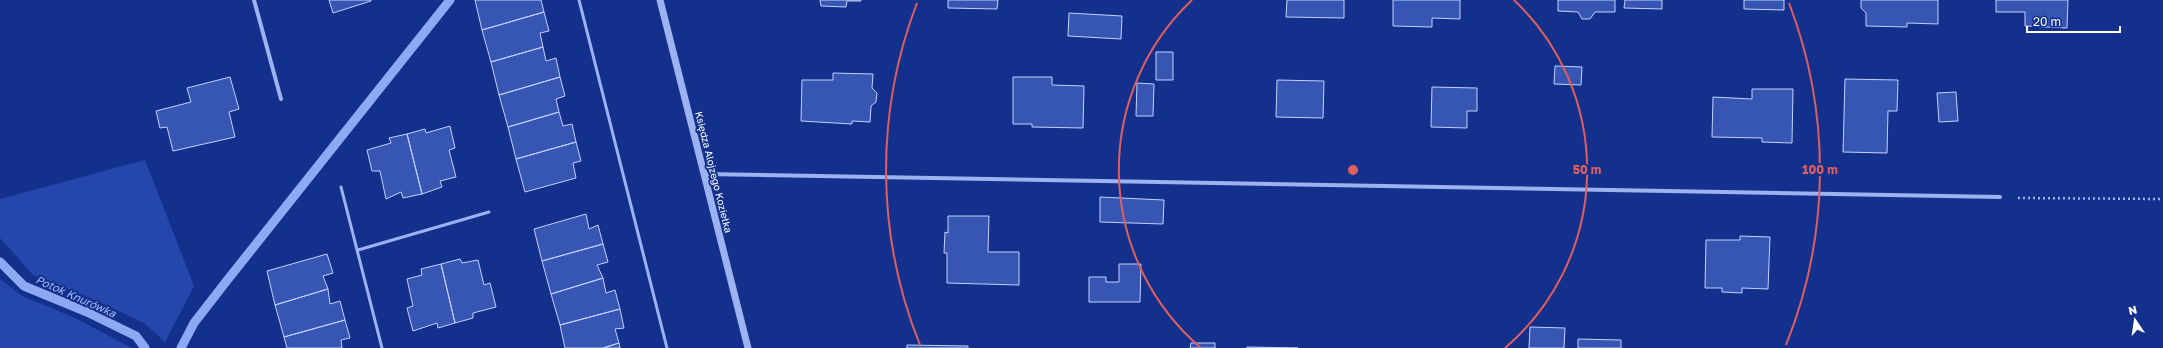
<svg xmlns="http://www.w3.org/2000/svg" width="2163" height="348" font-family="'Golos Text',sans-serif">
<rect width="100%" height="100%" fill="#14308d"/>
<path fill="#2547ac" d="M 145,160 L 194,286 L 165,342 L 144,323 L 97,301 L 33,275 L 0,238 L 0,199 Z
M 0,279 L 22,296 L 73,317 L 132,348 L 0,348 Z"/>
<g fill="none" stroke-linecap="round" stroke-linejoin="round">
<path stroke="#8ea9f4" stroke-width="9" d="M 0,262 L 24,286 L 87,312 L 136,336 L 145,348
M 181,348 L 194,323 L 225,283 L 450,0"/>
</g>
<path fill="#3756b4" stroke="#c3d1fc" d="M 329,0 L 371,0 L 371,1 L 333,13 Z
M 475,0 L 541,0 L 544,12 L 482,30 Z
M 820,0 L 861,0 L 861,1 L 847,1 L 846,7 L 821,6 Z
M 948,0 L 998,0 L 997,9 L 948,8 Z
M 1287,0 L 1344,0 L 1344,18 L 1286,17 Z
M 1393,0 L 1460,0 L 1460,19 L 1432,18 L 1432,27 L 1393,26 Z
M 1558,0 L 1615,0 L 1615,12 L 1595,12 L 1590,19 L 1582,19 L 1578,12 L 1558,11 Z
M 1625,0 L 1662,0 L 1662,9 L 1624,8 Z
M 1744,0 L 1784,0 L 1784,10 L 1744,9 Z
M 1861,0 L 1938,0 L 1938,24 L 1907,23 L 1907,27 L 1866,26 L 1866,13 L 1861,8 Z
M 1996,0 L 2068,0 L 2067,28 L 2025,26 L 2025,12 L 1996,12 Z
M 544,12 L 549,31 L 540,33 L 543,47 L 491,62 L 482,30 Z
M 1069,13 L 1122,16 L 1121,39 L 1068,36 Z
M 543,47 L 546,61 L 556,58 L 560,77 L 499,95 L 491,62 Z
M 1156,52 L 1173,52 L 1173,80 L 1156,80 Z
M 1555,66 L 1582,67 L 1581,85 L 1554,84 Z
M 833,73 L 873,74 L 872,88 L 877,93 L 876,102 L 871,106 L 870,122 L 852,121 L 852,124 L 801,121 L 802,80 L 833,80 Z
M 230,77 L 239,109 L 229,112 L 235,137 L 173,151 L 167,127 L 160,128 L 156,111 L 191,102 L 187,88 Z
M 560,77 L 565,96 L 556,99 L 559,112 L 508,127 L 499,95 Z
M 1013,77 L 1052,77 L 1052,85 L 1084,86 L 1083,128 L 1032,127 L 1032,124 L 1013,124 Z
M 1845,79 L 1898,80 L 1897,111 L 1888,111 L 1887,153 L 1843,152 Z
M 1277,80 L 1324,81 L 1323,118 L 1276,117 Z
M 1137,83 L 1154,84 L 1153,116 L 1136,116 Z
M 1432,87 L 1477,88 L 1477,111 L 1467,111 L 1467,128 L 1431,127 Z
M 1752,89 L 1793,89 L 1792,143 L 1762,142 L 1762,138 L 1712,137 L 1713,97 L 1752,99 Z
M 1956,92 L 1958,121 L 1939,122 L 1937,93 Z
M 559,112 L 563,126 L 572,124 L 576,142 L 516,159 L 508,127 Z
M 450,126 L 455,148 L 449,150 L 456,177 L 440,181 L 442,187 L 422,194 L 407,134 L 425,129 L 426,133 Z
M 407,134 L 422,194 L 403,198 L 401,192 L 386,199 L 380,171 L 372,171 L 367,150 L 391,143 L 389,138 Z
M 576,142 L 581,161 L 573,163 L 576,178 L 525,192 L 516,159 Z
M 1100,197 L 1164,200 L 1163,224 L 1100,222 Z
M 586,214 L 589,229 L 598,225 L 603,244 L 542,261 L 534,229 Z
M 948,216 L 989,216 L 988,252 L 1019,252 L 1019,285 L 947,283 L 947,253 L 944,253 L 945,232 L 948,233 Z
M 1740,236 L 1770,237 L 1768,289 L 1742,288 L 1742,293 L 1722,292 L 1722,288 L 1705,288 L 1706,240 L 1740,240 Z
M 603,244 L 608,262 L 597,265 L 603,278 L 551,294 L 542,261 Z
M 327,254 L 333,273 L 323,276 L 328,289 L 275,305 L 267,271 Z
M 460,259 L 462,263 L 478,260 L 484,285 L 490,283 L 496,307 L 473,313 L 473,318 L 455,323 L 441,264 Z
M 441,264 L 455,323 L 438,328 L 437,323 L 413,331 L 407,308 L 413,306 L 407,279 L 422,275 L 421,269 Z
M 1119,264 L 1141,264 L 1140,302 L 1089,302 L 1089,277 L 1106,277 L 1106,282 L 1119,282 Z
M 603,278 L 606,293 L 615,290 L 620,309 L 560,325 L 551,294 Z
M 328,289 L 330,304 L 340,301 L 345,320 L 284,337 L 275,305 Z
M 620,309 L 624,328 L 615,329 L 619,343 L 603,348 L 565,348 L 560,325 Z
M 345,320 L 350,338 L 341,340 L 342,348 L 287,348 L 284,337 Z
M 1530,327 L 1565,328 L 1564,348 L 1529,348 Z
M 1578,339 L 1621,340 L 1621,348 L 1578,348 Z
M 619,343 L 620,348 L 603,348 Z
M 1191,343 L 1215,343 L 1215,348 L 1190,348 Z
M 907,345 L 968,346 L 968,348 L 907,348 Z
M 1247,347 L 1298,348 L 1247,348 Z"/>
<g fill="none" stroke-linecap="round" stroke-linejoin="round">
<path stroke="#9db2f0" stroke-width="2.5" stroke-dasharray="2 3" stroke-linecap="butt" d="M 2018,198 L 2163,199"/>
<path stroke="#9db2f0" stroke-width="3" d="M 579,0 L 667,348
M 341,187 L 382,348
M 358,250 L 489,212"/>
<path stroke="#9db2f0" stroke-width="4" d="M 254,0 L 281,99
M 704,174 L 2000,197"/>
<path stroke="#9db2f0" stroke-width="7" d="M 660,0 L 748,348"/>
</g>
<g fill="none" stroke="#e05e5e" stroke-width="2">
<path d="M1201 348A234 234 0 0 1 1192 0M1514 0A234 234 0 0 1 1505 348"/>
<path d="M920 345A467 467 0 0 1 917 3M1789 3A467 467 0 0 1 1786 345"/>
</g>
<g text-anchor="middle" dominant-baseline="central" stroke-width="4" stroke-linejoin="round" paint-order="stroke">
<g font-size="10" fill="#fff" stroke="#14308d">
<text transform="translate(714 172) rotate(76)">Księdza Alojzego Koziełka</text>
</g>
<g font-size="11" font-style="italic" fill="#a8bdf8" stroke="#14308d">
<text transform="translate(76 296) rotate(24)">Potok Knurówka</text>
</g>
</g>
<circle cx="1353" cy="170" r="6" fill="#e05e5e" stroke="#14308d" stroke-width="2"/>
<g font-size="12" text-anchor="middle" font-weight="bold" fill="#e05e5e" stroke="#14308d" stroke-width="4" stroke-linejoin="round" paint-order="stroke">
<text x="1587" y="174">50 m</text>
<text x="1820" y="174">100 m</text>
</g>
<g transform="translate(2135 320) rotate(347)" stroke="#14308d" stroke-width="3" paint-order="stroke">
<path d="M0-3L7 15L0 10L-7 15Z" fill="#ffffff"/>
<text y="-6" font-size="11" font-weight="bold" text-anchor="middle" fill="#ffffff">N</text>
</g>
<path d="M2027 26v6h93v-6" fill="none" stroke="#ffffff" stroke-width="2"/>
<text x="2033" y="26" font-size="12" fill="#ffffff" stroke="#14308d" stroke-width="3" paint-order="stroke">20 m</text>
</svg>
